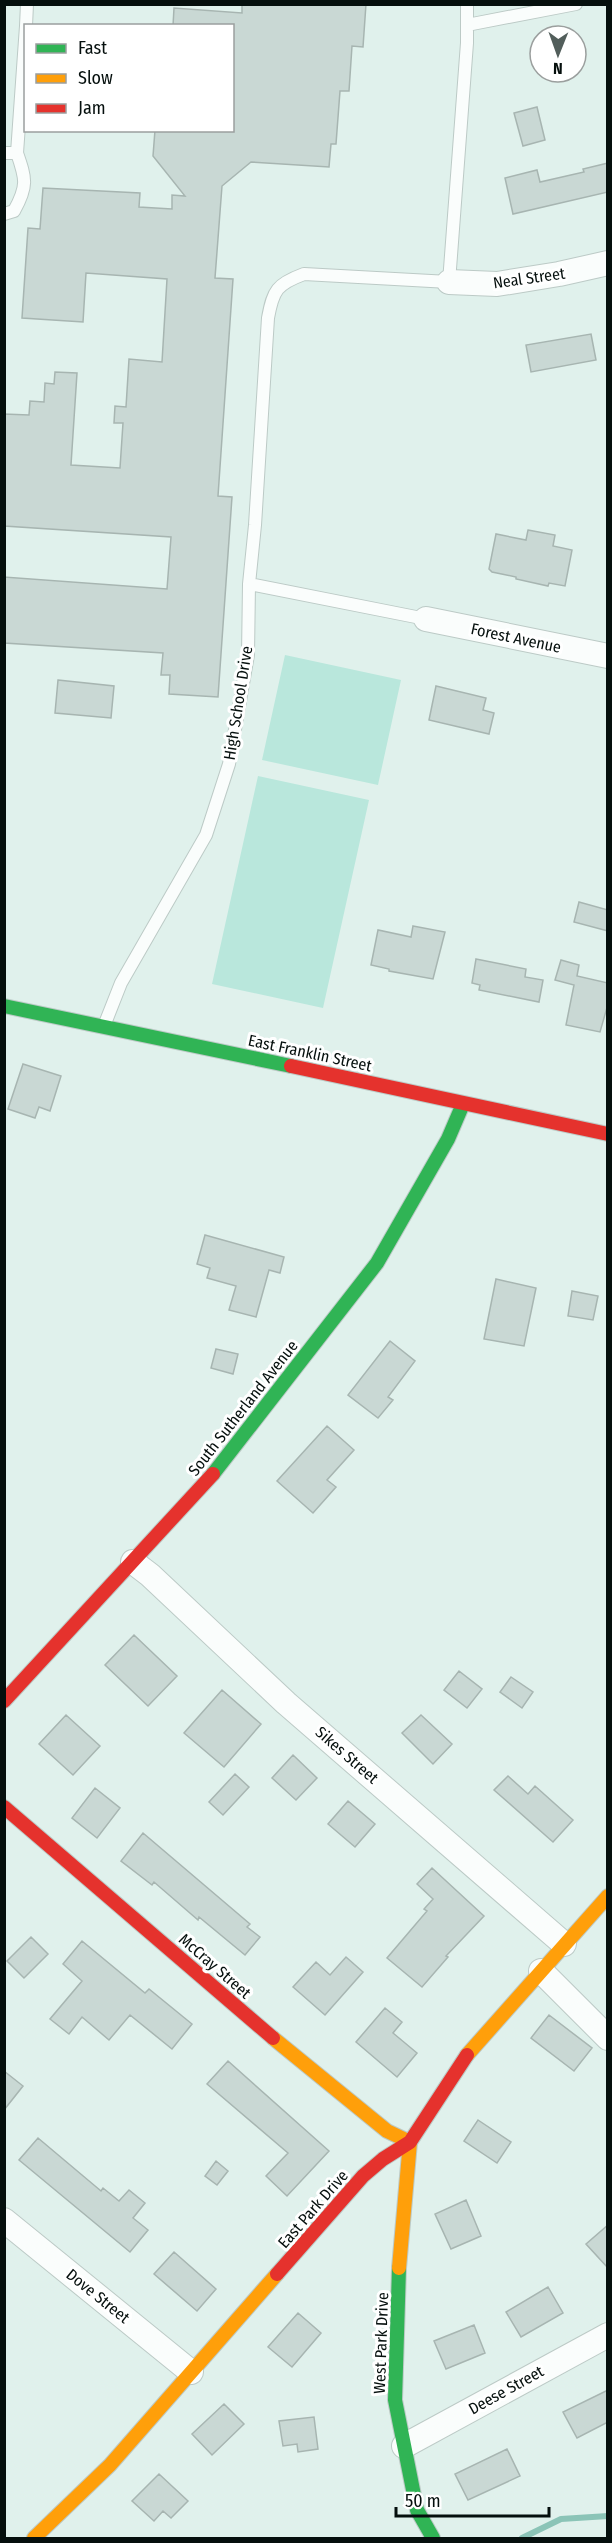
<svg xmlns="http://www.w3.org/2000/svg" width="612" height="2543" font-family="'Fira Sans Condensed',sans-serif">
<rect width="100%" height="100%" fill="#e0f1ec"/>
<path fill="#b9e7dc" d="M 285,655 L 401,680 L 378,785 L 262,760 Z
M 258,776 L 369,800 L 323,1008 L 212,984 Z"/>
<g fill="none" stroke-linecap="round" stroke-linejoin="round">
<path stroke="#8bc4b7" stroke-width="6" d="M 522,2538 L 561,2519 L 608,2516"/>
</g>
<path fill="#c9d8d4" stroke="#a7b5b1" stroke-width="1.5" d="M 242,4 L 366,4 L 363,47 L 352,46 L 349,91 L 340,91 L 336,144 L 331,144 L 329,167 L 251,162 L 222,186 L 215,278 L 233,279 L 218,496 L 232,497 L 218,697 L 169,694 L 170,675 L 161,675 L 163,653 L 4,643 L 4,577 L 167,589 L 171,537 L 4,526 L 4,414 L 29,415 L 30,401 L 44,402 L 45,383 L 54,384 L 55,372 L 77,373 L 71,465 L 120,468 L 123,423 L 114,423 L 115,406 L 126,407 L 129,359 L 162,362 L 167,279 L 86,273 L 83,322 L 22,318 L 28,228 L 40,229 L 43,188 L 140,193 L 139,207 L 172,209 L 172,195 L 185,196 L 153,156 L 155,130 L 232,130 L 232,26 L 173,26 L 174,8 L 242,13 Z
M 537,107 L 545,140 L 523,146 L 514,113 Z
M 608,163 L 608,192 L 513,214 L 505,178 L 537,170 L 540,182 L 584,172 L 583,169 Z
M 591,334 L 596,360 L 531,372 L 526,345 Z
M 528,530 L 555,535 L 553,546 L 572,550 L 565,586 L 549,583 L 548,586 L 516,579 L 516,577 L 492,572 L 489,569 L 496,534 L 526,540 Z
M 58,680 L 114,686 L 111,718 L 55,713 Z
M 436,686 L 486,698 L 483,710 L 494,713 L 489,734 L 429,720 Z
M 579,902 L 608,910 L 608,931 L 574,922 Z
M 413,926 L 445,932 L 433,979 L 389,971 L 389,969 L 371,965 L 378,930 L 411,937 Z
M 476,959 L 526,969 L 525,977 L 543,980 L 539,1002 L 479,990 L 480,985 L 472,983 Z
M 561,960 L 579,965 L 577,976 L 608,983 L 608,1004 L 600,1032 L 566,1025 L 574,985 L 555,980 Z
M 23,1064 L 61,1076 L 50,1111 L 39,1107 L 35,1118 L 8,1109 Z
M 205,1235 L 284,1257 L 280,1273 L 269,1270 L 256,1317 L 229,1310 L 236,1286 L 207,1278 L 210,1268 L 197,1264 Z
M 496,1279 L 536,1288 L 524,1346 L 484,1339 Z
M 572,1291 L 598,1296 L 593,1320 L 568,1316 Z
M 390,1341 L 415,1361 L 388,1397 L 393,1400 L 378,1418 L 348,1395 Z
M 216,1349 L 238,1354 L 233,1374 L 211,1368 Z
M 327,1426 L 354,1450 L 327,1480 L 336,1487 L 313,1513 L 277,1481 Z
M 134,1635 L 177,1676 L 148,1706 L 105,1665 Z
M 459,1671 L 482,1689 L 467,1708 L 444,1690 Z
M 511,1677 L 533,1692 L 522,1708 L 500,1692 Z
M 222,1690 L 261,1724 L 224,1767 L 184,1733 Z
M 66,1715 L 100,1746 L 73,1775 L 39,1744 Z
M 421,1715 L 452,1744 L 433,1764 L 402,1733 Z
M 293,1755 L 317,1778 L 296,1800 L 272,1778 Z
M 235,1774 L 249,1787 L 223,1815 L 209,1802 Z
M 508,1776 L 528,1794 L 535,1786 L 573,1820 L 553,1842 L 494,1790 Z
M 95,1788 L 120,1808 L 97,1838 L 72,1818 Z
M 348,1801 L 375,1824 L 355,1847 L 328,1824 Z
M 143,1833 L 250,1924 L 247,1927 L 260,1937 L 245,1955 L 199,1917 L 198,1920 L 154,1882 L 152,1885 L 121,1861 Z
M 432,1868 L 484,1916 L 446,1956 L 448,1957 L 422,1987 L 387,1958 L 427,1911 L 424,1909 L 433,1899 L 417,1884 Z
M 31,1937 L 48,1954 L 24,1978 L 7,1961 Z
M 82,1941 L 145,1993 L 149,1989 L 192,2024 L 172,2049 L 130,2015 L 109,2040 L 82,2017 L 69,2034 L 50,2019 L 82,1981 L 63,1964 Z
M 346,1957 L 363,1972 L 325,2015 L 293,1987 L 316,1962 L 330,1975 Z
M 385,2008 L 402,2022 L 393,2033 L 417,2053 L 397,2077 L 356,2042 Z
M 549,2015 L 592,2048 L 574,2071 L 531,2038 Z
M 228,2061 L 329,2151 L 287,2196 L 266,2176 L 288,2153 L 207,2084 Z
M 4,2071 L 23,2086 L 4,2110 Z
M 478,2120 L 511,2142 L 497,2163 L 464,2141 Z
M 38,2138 L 101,2191 L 103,2188 L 119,2201 L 129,2190 L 145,2203 L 133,2218 L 148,2230 L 130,2252 L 19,2160 Z
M 216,2161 L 228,2171 L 217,2185 L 205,2176 Z
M 466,2200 L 481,2236 L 451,2249 L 435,2214 Z
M 608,2225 L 608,2268 L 586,2244 Z
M 174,2252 L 216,2289 L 197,2311 L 154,2274 Z
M 548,2287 L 563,2313 L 521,2337 L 506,2312 Z
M 298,2313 L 321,2333 L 292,2367 L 268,2347 Z
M 474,2325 L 485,2353 L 446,2369 L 434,2341 Z
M 608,2390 L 608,2422 L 577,2438 L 563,2412 Z
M 224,2404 L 244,2424 L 212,2455 L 192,2434 Z
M 314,2417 L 318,2449 L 298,2452 L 297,2444 L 283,2446 L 279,2421 Z
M 507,2449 L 520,2476 L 468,2500 L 455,2474 Z
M 159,2474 L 188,2501 L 171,2518 L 163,2511 L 154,2521 L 132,2501 Z"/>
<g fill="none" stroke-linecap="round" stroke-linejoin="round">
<g stroke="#bccac6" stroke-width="14">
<path id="lane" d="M 467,25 L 576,4
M 26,26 L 27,4
M 4,153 L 17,153 L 26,26
M 4,214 L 14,211 C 28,186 26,179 17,153
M 249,584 L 426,619
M 104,1026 L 121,983 L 206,835 L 229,764 L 248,655 L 249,584 L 255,525 L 268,318 C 273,290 277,284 304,274 L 449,282 L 467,43 L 467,4"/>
</g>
<g stroke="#bccac6" stroke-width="26">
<path id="street" d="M 449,282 L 497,284 L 559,274 L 608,263
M 426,619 L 608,656
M 133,1562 L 150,1575 L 286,1703 L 564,1944
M 541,1971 L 608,2038
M 4,2220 L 191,2372
M 404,2446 L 608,2335"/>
</g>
<g stroke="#bccac6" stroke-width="16">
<path id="fast" d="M 4,1006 L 291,1066
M 213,1474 L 377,1263 L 448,1139 L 463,1104
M 399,2268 L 395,2400 L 417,2510 L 433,2538"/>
</g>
<g stroke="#bccac6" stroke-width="16">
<path id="slow" d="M 273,2038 L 387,2131 L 410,2142 L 399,2268
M 467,2055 L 608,1896
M 34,2538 L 110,2465 L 277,2274"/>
</g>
<g stroke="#bccac6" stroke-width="16">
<path id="jam" d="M 291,1066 L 608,1134
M 4,1701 L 213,1474
M 4,1807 L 273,2038
M 277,2274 L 363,2176 L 383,2159 L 410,2142 L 467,2055"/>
</g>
<use href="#lane" stroke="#fafdfc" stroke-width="12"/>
<use href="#street" stroke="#fafdfc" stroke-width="24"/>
<use href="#fast" stroke="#30b455" stroke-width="14"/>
<use href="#slow" stroke="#ff9f0a" stroke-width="14"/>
<use href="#jam" stroke="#e5322d" stroke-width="14"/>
</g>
<g text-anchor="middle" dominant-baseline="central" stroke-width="6" stroke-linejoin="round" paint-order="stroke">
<g font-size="16" fill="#050f0d" stroke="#fff">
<text transform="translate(529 278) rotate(-8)">Neal Street</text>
<text transform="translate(516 638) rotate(12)">Forest Avenue</text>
<text transform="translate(238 703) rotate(-81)">High School Drive</text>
<text transform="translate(310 1053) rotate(12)">East Franklin Street</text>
<text transform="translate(243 1408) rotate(-52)">South Sutherland Avenue</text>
<text transform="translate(347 1755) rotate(41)">Sikes Street</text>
<text transform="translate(215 1966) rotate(41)">McCray Street</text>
<text transform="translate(313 2209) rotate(-49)">East Park Drive</text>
<text transform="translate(98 2296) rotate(39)">Dove Street</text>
<text transform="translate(381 2343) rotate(-88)">West Park Drive</text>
<text transform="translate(506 2390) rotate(-29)">Deese Street</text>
</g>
</g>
<rect width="612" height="2543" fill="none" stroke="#050f0d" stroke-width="12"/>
<rect x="24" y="24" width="210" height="108" fill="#ffffff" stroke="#9b9f9e" stroke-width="1.5"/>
<rect x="36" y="44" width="30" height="9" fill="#30b455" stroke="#9b9f9e" stroke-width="1.5"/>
<text x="78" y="54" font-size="18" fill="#050f0d">Fast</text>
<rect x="36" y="74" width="30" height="9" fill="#ff9f0a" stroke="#9b9f9e" stroke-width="1.5"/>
<text x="78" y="84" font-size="18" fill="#050f0d">Slow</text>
<rect x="36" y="104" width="30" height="9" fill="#e5322d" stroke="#9b9f9e" stroke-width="1.5"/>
<text x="78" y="114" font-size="18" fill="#050f0d">Jam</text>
<g transform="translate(558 54) rotate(181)"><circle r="28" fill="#ffffff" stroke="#9b9f9e" stroke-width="1.5"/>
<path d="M0-4.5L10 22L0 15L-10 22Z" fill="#525e5b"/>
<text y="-9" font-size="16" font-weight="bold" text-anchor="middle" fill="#050f0d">N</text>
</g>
<path d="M396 2507v9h153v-9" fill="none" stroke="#050f0d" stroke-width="3"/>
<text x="405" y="2507" font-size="18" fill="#050f0d" stroke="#ffffff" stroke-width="4.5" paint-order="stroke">50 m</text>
</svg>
